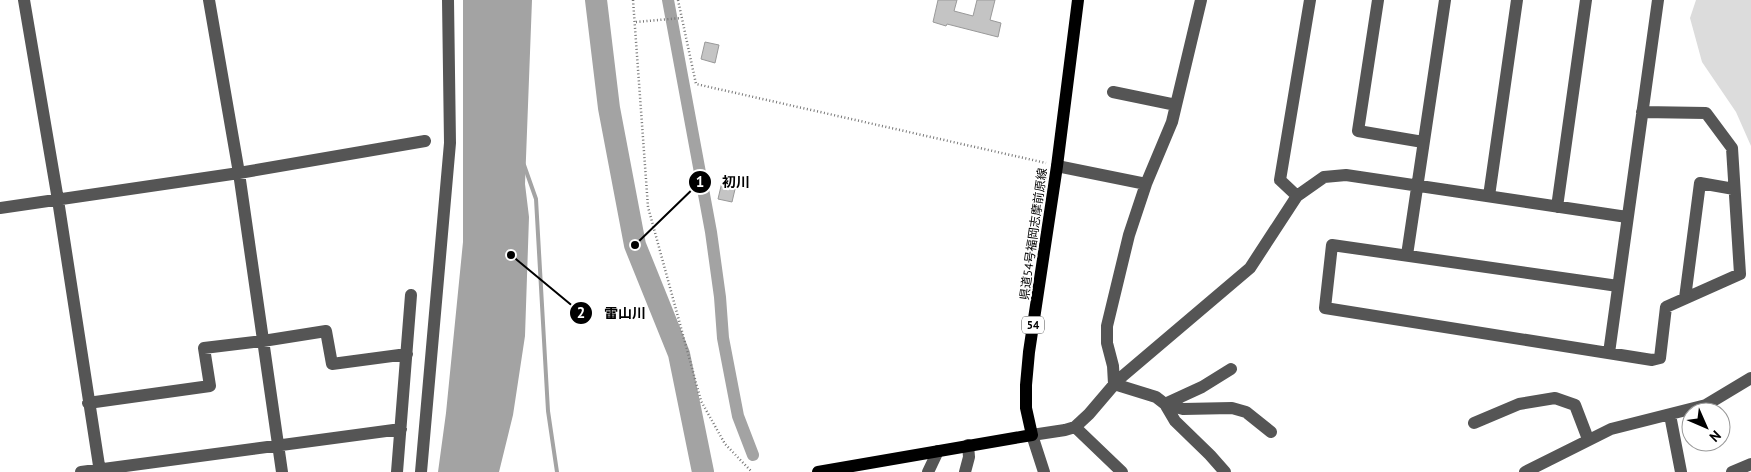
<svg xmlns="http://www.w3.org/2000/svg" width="1751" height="472" font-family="'PT Sans','Noto Sans JP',sans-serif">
<rect width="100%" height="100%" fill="#fff"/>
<path fill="#dcdcdc" d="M 1696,0 L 1751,0 L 1751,146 L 1736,112 L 1702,62 L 1690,18 Z"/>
<path fill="#a3a3a3" d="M 463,0 L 532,0 L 525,184 L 529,217 L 525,336 L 513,415 L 499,472 L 438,472 L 446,413 L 463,242 Z"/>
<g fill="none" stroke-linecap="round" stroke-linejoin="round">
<path stroke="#a3a3a3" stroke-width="4" d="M 524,165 L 536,199 L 548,411 L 557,472"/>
<path stroke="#a3a3a3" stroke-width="12" d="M 668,0 L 711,232 L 720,297 L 723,338 L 738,416 L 753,455"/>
<path stroke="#a3a3a3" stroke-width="22" d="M 596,0 L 609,108 L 635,245 L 679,354 L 703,472"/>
</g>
<path fill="#c4c4c4" stroke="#999" d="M 938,0 L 957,0 L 954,11 L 973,16 L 977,0 L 995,0 L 990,20 L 1001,23 L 998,37 L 947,24 L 946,26 L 933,22 Z
M 705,42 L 719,45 L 715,63 L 701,59 Z
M 722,182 L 736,185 L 732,202 L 718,199 Z"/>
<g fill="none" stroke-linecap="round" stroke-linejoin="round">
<path stroke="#777" stroke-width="2.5" stroke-dasharray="1 2.5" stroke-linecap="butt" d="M 633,0 L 648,207 L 701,401 L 725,444 L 752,472
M 678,0 L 696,84 L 1046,163
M 636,22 L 681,18"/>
<path stroke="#555" stroke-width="12" d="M 24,0 L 58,200 L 100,472
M 209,0 L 239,173 L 282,472
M 1201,0 L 1172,122 L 1146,184 L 1129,235 L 1107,326 L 1107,343 L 1113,366 L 1114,384 L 1156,397 L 1165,404 L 1175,421 L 1210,455 L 1225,472
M 1378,0 L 1358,131 L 1423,142
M 1113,92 L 1176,105
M 1057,166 L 1146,184
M 1297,196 L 1280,180 L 1310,0
M 1489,196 L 1517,0
M 1557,207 L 1586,0
M 0,208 L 239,173 L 425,141
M 1407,255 L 1445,0
M 1618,286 L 1332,245 L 1325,308 L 1652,360 L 1660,358 L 1666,307 L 1740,274 L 1732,148 L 1706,113 L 1642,112
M 1685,298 L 1700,183 L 1734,189
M 1609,353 L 1658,0
M 88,403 L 210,386 L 204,348 L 263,341 L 326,331 L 332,364 L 407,354
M 1165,404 L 1183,409 L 1232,408 L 1246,412 L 1271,432
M 1165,404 L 1202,387 L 1231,369
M 1670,415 L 1681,472
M 1474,423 L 1519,404 L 1555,398 L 1575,405 L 1588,439
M 1075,427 L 1122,472
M 81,472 L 401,429
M 397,472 L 411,295
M 421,472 L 450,143 L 448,0
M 928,472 L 938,451
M 965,472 L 969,457 L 968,445
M 1044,472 L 1032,435 L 1065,430 L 1075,427 L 1089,414 L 1118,380 L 1250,268 L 1297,196 L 1324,177 L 1346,175 L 1627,217
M 1525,472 L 1611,429 L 1706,405 L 1751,378
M 1732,472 L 1751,464"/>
<path stroke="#000" stroke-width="12" d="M 818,472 L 1032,435 L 1026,408 L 1026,385 L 1029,352 L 1057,166 L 1078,0"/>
</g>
<g text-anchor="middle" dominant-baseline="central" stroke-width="4" stroke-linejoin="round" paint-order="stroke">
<rect fill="#fff" stroke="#4c4c4c" stroke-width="1" x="1022" y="316.5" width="22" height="17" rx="4"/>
<g font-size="11" font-weight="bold" fill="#000">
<text x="1033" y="325">54</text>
</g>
<g font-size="12" fill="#000" stroke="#fff">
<text transform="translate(1033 234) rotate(-82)">県道54号福岡志摩前原線</text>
</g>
</g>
<path fill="none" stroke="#000" stroke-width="2" d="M635 245L700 182M511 255L581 313"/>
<g fill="#000" stroke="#fff" stroke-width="2">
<circle cx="635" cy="245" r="5"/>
<circle cx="511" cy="255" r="5"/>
<circle cx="700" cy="182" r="12"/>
<circle cx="581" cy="313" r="12"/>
</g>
<g font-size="15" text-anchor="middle" font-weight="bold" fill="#fff">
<text x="700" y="187">1</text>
<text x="581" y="318">2</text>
</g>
<g font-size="14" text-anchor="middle" font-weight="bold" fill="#000" stroke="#fff" stroke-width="4" stroke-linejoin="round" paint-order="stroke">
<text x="736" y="187">初川</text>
<text x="625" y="318">雷山川</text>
</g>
<g transform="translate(1706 427) rotate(135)"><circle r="24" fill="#ffffff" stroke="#999999"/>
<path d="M0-4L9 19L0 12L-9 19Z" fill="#000000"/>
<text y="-8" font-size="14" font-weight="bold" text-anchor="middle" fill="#000000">N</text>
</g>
</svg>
